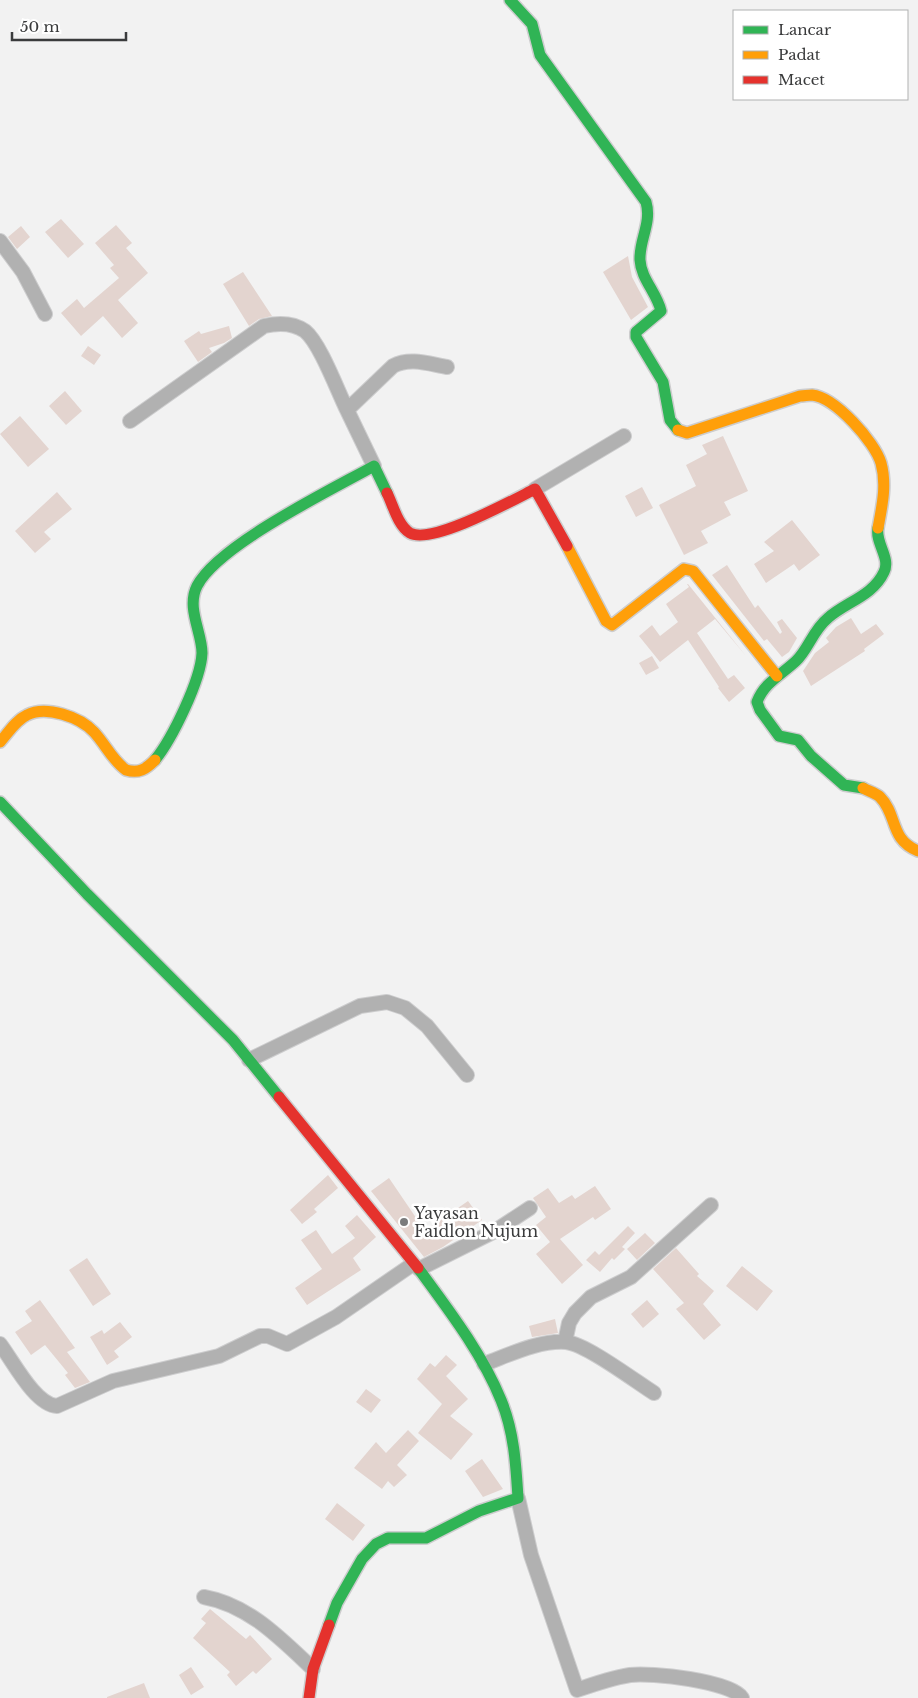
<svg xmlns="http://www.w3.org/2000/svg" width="918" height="1698" font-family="'Libre Baskerville',serif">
<rect width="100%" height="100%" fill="#f2f2f2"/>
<path fill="#e3d4cf" d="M 61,219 L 84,244 L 68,258 L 45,232 Z
M 116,225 L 132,243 L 126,248 L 148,273 L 118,300 L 138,323 L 122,338 L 103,316 L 81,336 L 61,313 L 77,299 L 84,308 L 119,278 L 110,268 L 114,265 L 95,243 Z
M 21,226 L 30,237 L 17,249 L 8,237 Z
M 628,256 L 632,277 L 648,307 L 631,320 L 603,272 Z
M 243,272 L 272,316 L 259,319 L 249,326 L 223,284 Z
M 229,326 L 232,338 L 224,343 L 209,348 L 212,352 L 198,362 L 184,341 L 199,331 L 201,334 Z
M 88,346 L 101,355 L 94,365 L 81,356 Z
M 65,391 L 82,411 L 66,425 L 49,406 Z
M 20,416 L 49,449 L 28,467 L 0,434 Z
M 723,436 L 748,491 L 724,502 L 731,515 L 701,531 L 708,543 L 684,555 L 659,505 L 696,486 L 686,465 L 707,454 L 702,445 Z
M 642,487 L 653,508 L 636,517 L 625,496 Z
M 57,492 L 72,509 L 44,532 L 51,539 L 35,553 L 15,531 Z
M 792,520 L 820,555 L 799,571 L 794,564 L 766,583 L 754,564 L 774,551 L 764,542 Z
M 727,565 L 755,608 L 758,605 L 780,634 L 782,632 L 777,622 L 782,619 L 797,638 L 789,652 L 782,657 L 767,639 L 764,641 L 712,575 Z
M 687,584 L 688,584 L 746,656 L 715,619 L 697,633 L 728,679 L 734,675 L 745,688 L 729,702 L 718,688 L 719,687 L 688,640 L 660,662 L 639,636 L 652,625 L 660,636 L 678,622 L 666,604 L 689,587 Z
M 851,618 L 861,634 L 876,624 L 884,634 L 864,649 L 865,651 L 811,686 L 803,671 L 815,653 L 829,642 L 826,638 L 836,627 Z
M 652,656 L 659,668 L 646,675 L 639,663 Z
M 328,1175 L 338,1188 L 314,1209 L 317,1212 L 302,1224 L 290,1210 Z
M 389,1178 L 425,1231 L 468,1201 L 482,1220 L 443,1247 L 424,1257 L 371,1191 Z
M 595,1186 L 611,1209 L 595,1220 L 593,1217 L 560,1239 L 583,1265 L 562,1284 L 536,1254 L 550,1242 L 536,1225 L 546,1217 L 533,1198 L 548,1188 L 559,1203 L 572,1195 L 575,1199 Z
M 357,1215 L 376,1237 L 353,1258 L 361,1270 L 307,1305 L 295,1288 L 322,1269 L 301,1240 L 316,1230 L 332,1254 L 355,1238 L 345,1226 Z
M 628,1226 L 635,1233 L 622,1247 L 625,1249 L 614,1260 L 612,1258 L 600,1272 L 586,1260 L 595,1251 L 599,1255 Z
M 645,1233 L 655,1243 L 637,1260 L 627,1249 Z
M 676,1248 L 699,1274 L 697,1276 L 714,1291 L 703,1304 L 721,1325 L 704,1340 L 676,1309 L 684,1303 L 653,1269 Z
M 87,1258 L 111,1294 L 93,1306 L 69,1270 Z
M 742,1266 L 773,1291 L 757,1311 L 726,1286 Z
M 40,1300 L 75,1348 L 67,1352 L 90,1382 L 75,1388 L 65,1375 L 68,1373 L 45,1345 L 31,1355 L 15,1332 L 32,1321 L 25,1311 Z
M 647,1300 L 659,1314 L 643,1328 L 631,1314 Z
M 555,1319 L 558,1333 L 532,1337 L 529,1326 Z
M 120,1322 L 132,1337 L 114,1351 L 119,1357 L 107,1365 L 90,1337 L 102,1330 L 104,1334 Z
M 446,1355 L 457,1365 L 446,1376 L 468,1399 L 450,1416 L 473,1434 L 451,1460 L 418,1433 L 442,1404 L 417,1379 L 430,1363 L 435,1367 Z
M 366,1389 L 381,1400 L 371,1413 L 356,1402 Z
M 408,1430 L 419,1441 L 397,1465 L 407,1475 L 394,1487 L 388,1481 L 382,1489 L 354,1468 L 376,1442 L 386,1453 Z
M 482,1459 L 503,1489 L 483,1497 L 465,1471 Z
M 337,1503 L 365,1525 L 353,1541 L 325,1519 Z
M 210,1609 L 246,1639 L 250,1635 L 272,1659 L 256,1674 L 253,1671 L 236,1686 L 227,1675 L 230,1672 L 193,1638 L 206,1623 L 201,1619 Z
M 191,1667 L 204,1687 L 191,1695 L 179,1675 Z
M 144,1683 L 150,1698 L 107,1698 L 107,1697 Z"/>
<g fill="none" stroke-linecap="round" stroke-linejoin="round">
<g stroke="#cdcdce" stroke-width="16">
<path id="street" d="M 0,241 L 23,272 L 45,314
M 130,421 L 264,326 C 277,323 292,322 305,331 C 320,343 338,392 347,410
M 374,466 L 347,410 L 393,366 C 410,357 429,364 447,367
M 535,489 L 624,436
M 249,1060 L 360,1006 L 387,1002 L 405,1008 L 427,1026 L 467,1075
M 419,1269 L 495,1231 L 530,1208
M 565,1342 L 569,1323 L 575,1313 L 591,1297 L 631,1277 L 711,1205
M 0,1344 C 13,1361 35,1405 57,1406 L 113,1381 L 219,1356 L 260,1336 L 268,1336 L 287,1344 L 336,1317 L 413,1264
M 484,1364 C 509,1355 539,1340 566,1342 C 586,1344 635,1381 654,1393
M 518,1498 L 531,1555 L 577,1690 C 594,1684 612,1678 630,1675 C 650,1672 731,1681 742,1698
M 204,1597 C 249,1605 281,1639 313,1669"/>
</g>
<g stroke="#cdcdce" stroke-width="14">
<path id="fast" d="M 510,0 L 532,24 L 540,55 L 646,202 C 652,223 639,240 640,260 C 641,279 657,293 661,311 L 636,332 L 636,337 L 663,382 L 670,420 L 678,430
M 155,760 C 172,739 201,680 202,653 C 202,632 186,608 197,586 C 218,545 331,490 374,466 L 387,493
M 863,788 L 844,785 L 811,756 L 798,740 L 779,736 L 760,710 L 757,702 C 764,683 781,675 796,661 C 808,650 813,630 828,618 C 846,602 873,596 884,572 C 891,558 875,543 878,528
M 0,802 L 87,894 L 233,1040 L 279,1097
M 329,1625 L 337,1603 L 362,1559 L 376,1544 L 388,1538 L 426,1538 L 479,1511 L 518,1498 C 516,1465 514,1431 501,1400 C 482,1353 448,1309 418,1268"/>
</g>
<g stroke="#cdcdce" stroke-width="14">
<path id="slow" d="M 678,430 L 687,433 L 800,396 C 804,396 808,395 812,395 C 835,397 875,442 881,463 C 887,485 882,506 878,528
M 567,546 L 606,621 L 612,625 L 684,569 L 693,571 L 777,676
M 0,742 C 8,733 16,720 27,715 C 46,705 80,717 94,732 C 106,745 112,760 126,770 C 139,774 146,769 155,760
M 863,788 C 868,791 876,793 880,797 C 898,815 889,839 918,851"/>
</g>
<g stroke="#cdcdce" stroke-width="14">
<path id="jam" d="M 387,493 C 393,505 398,526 410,533 C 432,545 513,500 535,489 L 567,546
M 279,1097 L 418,1268
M 309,1698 L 313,1669 L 329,1625"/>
</g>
<use href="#street" stroke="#b1b1b1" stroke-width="14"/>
<use href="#fast" stroke="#30b455" stroke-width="11"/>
<use href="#slow" stroke="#ff9f0a" stroke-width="11"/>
<use href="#jam" stroke="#e5322d" stroke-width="11"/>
</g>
<circle fill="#7a7b7c" stroke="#fff" stroke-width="2" cx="404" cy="1222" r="5"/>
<g text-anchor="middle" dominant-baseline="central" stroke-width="5" stroke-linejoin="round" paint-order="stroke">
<g font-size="16" fill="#3a3b3c" stroke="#fff" text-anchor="start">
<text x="414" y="1213">Yayasan<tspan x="414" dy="18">Faidlon Nujum</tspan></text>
</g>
</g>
<rect x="733" y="10" width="175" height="90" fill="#ffffff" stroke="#b0b1b1"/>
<rect x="743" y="26" width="25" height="8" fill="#30b455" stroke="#b0b1b1"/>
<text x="778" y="35" font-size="15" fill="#3a3b3c">Lancar</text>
<rect x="743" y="51" width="25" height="8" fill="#ff9f0a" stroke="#b0b1b1"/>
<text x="778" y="60" font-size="15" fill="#3a3b3c">Padat</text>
<rect x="743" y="76" width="25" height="8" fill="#e5322d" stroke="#b0b1b1"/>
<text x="778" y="85" font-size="15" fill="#3a3b3c">Macet</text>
<path d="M12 32v8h114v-8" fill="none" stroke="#3a3b3c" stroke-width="2.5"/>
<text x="20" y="32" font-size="15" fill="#3a3b3c" stroke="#ffffff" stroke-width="4" paint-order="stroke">50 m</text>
</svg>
